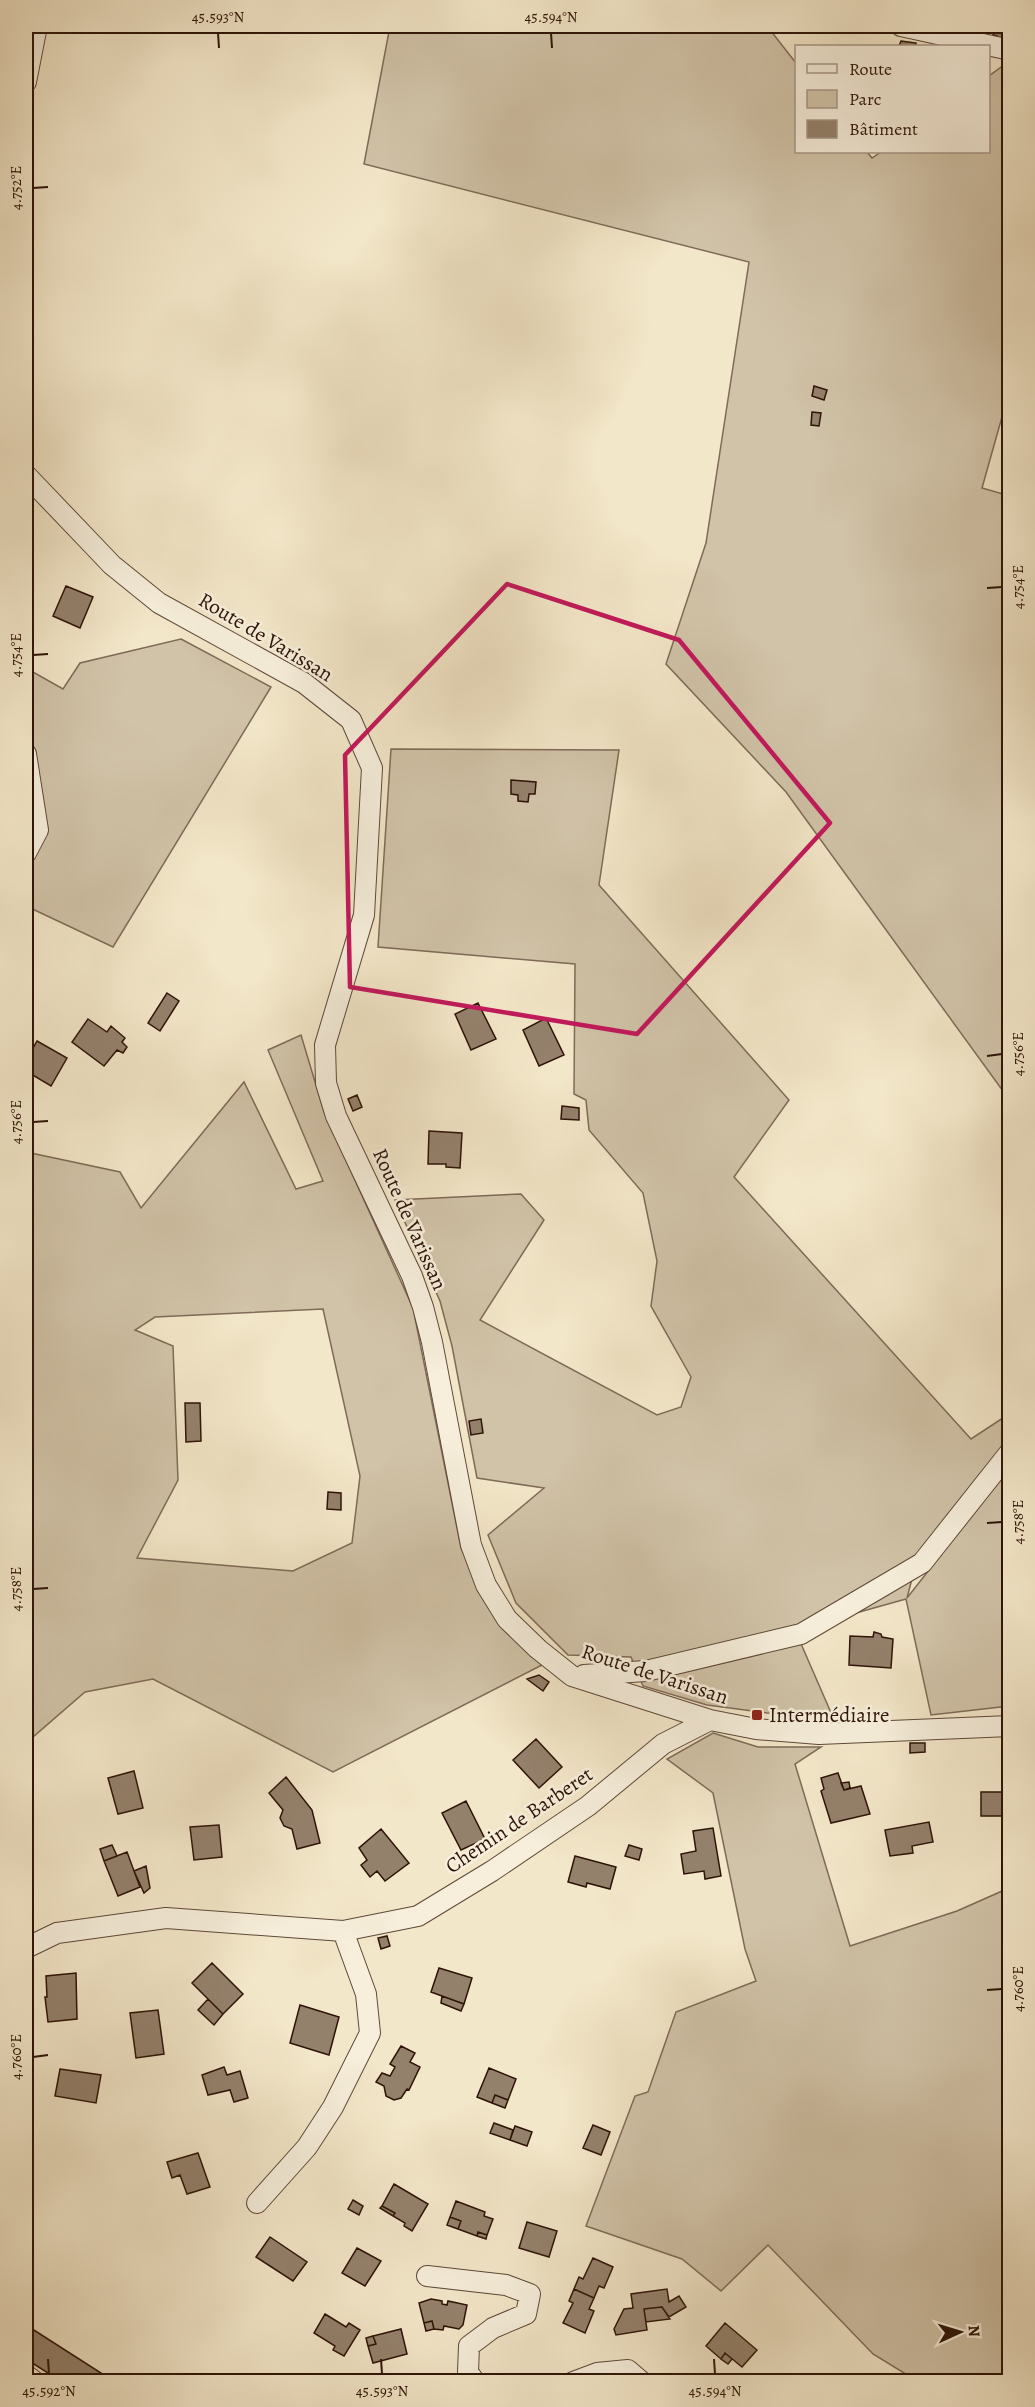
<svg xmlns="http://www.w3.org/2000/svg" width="1035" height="2407" font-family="Alegreya,serif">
<rect width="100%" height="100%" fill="#f3e7c9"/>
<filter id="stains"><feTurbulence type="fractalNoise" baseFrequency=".00333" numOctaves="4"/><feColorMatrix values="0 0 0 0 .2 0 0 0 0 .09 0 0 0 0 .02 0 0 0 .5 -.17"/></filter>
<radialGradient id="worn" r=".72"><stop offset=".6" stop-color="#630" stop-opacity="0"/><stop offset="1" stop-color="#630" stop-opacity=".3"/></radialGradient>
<path fill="#d1c3a8" stroke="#7f6b58" stroke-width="1.5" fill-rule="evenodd" d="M 390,26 L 767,26 L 796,63 L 796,152 L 867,152 L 872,158 L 881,152 L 988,152 L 989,76 L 1004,65 L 1009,66 L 1009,392 L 982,488 L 1010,496 L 1008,1098 L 786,792 L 666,664 L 706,543 L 749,262 L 364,164 Z
M 181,639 L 271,687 L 113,947 L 26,906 L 26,668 L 63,689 L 80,663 Z
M 391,749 L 619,750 L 599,885 L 789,1100 L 734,1177 L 971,1439 L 1009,1414 L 1009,1706 L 931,1715 L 906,1599 L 795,1630 L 832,1715 L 767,1713 L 707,1705 L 643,1686 L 631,1657 L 568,1655 L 516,1603 L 488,1535 L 544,1488 L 477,1478 L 452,1346 L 440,1301 L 395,1200 L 521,1194 L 544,1220 L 480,1320 L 657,1415 L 681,1407 L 691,1377 L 651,1306 L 657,1261 L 643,1193 L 589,1130 L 586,1100 L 574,1094 L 575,964 L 378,947 ZM 999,1481 L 907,1598 L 919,1552 Z
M 301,1035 L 324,1112 L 413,1308 L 461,1548 L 495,1618 L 542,1665 L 333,1772 L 153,1679 L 85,1692 L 26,1743 L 26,1152 L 120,1172 L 141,1208 L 244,1082 L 296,1189 L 323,1181 L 268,1050 ZM 323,1309 L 360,1476 L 352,1543 L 293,1571 L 137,1558 L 178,1480 L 173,1346 L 135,1330 L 155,1317 Z
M 713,1733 L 758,1747 L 821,1747 L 795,1764 L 850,1946 L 957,1911 L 1009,1888 L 1009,2381 L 917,2381 L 873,2354 L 768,2245 L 721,2291 L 682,2259 L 586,2226 L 635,2096 L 648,2092 L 676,2012 L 756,1981 L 745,1949 L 713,1793 L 667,1759 Z"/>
<path fill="#94816c" stroke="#2d1307" stroke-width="1.5" d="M 995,26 L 1010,26 L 1010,42 L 996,40 L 997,36 L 993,35 Z
M 901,41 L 916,43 L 915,46 L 899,46 Z
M 814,386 L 827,390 L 824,400 L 812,396 Z
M 812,412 L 821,413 L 819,426 L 811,425 Z
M 66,586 L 93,597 L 80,628 L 53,616 Z
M 511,780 L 536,782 L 535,794 L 529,794 L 528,802 L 518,801 L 518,795 L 511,794 Z
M 167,993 L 179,1001 L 160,1031 L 148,1023 Z
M 478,1003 L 496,1039 L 471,1050 L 455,1014 Z
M 546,1018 L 564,1055 L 539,1066 L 523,1030 Z
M 88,1019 L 107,1032 L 111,1026 L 125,1038 L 122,1042 L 127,1047 L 123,1053 L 117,1050 L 104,1066 L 72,1042 Z
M 37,1041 L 67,1058 L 51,1086 L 26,1071 L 26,1061 Z
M 357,1095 L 362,1107 L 353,1111 L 348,1099 Z
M 562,1106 L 579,1108 L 579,1120 L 561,1119 Z
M 429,1131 L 462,1133 L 460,1168 L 446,1167 L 446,1164 L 428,1164 Z
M 185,1403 L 200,1403 L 201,1441 L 186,1442 Z
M 481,1419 L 483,1433 L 471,1435 L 469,1421 Z
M 328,1492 L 341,1493 L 341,1510 L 327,1509 Z
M 874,1632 L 881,1634 L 882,1637 L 893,1639 L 891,1668 L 849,1665 L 850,1636 L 873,1637 Z
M 539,1675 L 549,1682 L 543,1691 L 527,1679 Z
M 536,1739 L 562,1767 L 539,1788 L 513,1760 Z
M 910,1743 L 925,1743 L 925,1752 L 910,1753 Z
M 134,1771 L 143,1808 L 118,1814 L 108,1778 Z
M 838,1773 L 844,1790 L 861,1786 L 870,1814 L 831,1823 L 821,1791 L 824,1789 L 821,1778 Z
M 286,1777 L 312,1810 L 320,1843 L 297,1849 L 292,1829 L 284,1826 L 280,1818 L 283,1810 L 269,1793 Z
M 849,1782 L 850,1788 L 844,1790 L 841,1783 Z
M 981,1792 L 1010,1792 L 1010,1816 L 981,1816 Z
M 466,1801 L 485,1839 L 461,1850 L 442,1813 Z
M 929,1822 L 933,1842 L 912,1846 L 913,1853 L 890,1856 L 885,1830 Z
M 219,1825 L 222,1857 L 194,1860 L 190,1827 Z
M 713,1828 L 721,1876 L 705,1879 L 704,1871 L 684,1874 L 681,1854 L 696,1851 L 693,1831 Z
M 381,1829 L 409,1863 L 385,1881 L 377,1871 L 370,1877 L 361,1865 L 367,1860 L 359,1848 Z
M 112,1845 L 117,1856 L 104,1861 L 100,1849 Z
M 629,1845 L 642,1849 L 639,1860 L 625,1856 Z
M 127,1852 L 140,1887 L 118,1896 L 104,1861 Z
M 575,1856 L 616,1867 L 610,1889 L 587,1883 L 586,1887 L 568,1882 Z
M 146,1866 L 150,1888 L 144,1893 L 134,1871 Z
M 387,1936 L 390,1946 L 381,1949 L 378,1938 Z
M 212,1963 L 243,1994 L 223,2014 L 192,1983 Z
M 439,1968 L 472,1978 L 464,2004 L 431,1992 Z
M 76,1973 L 77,2019 L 48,2022 L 45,1997 L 47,1997 L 46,1976 Z
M 442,1996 L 464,2004 L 461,2011 L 441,2003 Z
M 208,1999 L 223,2014 L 214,2025 L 198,2010 Z
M 300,2005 L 339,2017 L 329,2055 L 290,2043 Z
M 158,2010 L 164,2054 L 136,2058 L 130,2013 Z
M 401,2046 L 415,2053 L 410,2062 L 420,2067 L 409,2090 L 407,2089 L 401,2098 L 394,2100 L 386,2096 L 384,2086 L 376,2082 L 382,2073 L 390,2076 L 395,2067 L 390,2064 Z
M 224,2067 L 227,2075 L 240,2071 L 248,2098 L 234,2102 L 230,2090 L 208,2095 L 202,2075 Z
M 489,2068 L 516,2079 L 508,2100 L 495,2095 L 492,2103 L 477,2097 Z
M 60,2069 L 101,2075 L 96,2103 L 55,2096 Z
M 495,2095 L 508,2100 L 505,2108 L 492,2103 Z
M 494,2123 L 513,2130 L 510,2140 L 490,2133 Z
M 593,2125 L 610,2132 L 601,2155 L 583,2148 Z
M 515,2126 L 532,2132 L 527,2146 L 510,2140 Z
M 198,2153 L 210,2187 L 187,2194 L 180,2175 L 172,2178 L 167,2162 Z
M 394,2184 L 428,2204 L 412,2231 L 404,2226 L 405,2223 L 393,2216 L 395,2213 L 382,2206 Z
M 353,2200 L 363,2206 L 359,2215 L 348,2209 Z
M 456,2201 L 485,2212 L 484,2216 L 493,2219 L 487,2235 L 478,2232 L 477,2236 L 458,2229 L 461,2221 L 450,2217 Z
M 382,2206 L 395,2213 L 393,2216 L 380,2208 Z
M 450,2217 L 461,2221 L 458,2229 L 447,2225 Z
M 527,2222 L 557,2231 L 549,2257 L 519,2248 Z
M 478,2232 L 487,2235 L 486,2239 L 477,2236 Z
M 270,2237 L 307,2262 L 293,2281 L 256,2257 Z
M 357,2248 L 381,2261 L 365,2286 L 342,2273 Z
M 593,2258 L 613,2267 L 604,2288 L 599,2286 L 594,2298 L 574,2289 L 579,2277 L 583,2279 Z
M 574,2289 L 594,2298 L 589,2309 L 594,2311 L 585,2333 L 563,2323 L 573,2303 L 569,2301 Z
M 667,2289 L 669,2302 L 679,2296 L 686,2307 L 669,2317 L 662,2307 L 644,2309 L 647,2330 L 616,2335 L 614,2329 L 624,2309 L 633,2308 L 631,2294 Z
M 431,2299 L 442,2301 L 442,2304 L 447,2305 L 448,2301 L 467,2305 L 463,2325 L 459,2329 L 444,2326 L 443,2330 L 434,2329 L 432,2321 L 424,2323 L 419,2303 Z
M 662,2307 L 670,2319 L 646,2322 L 644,2309 Z
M 325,2314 L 346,2327 L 349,2323 L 360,2330 L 344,2356 L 333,2350 L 335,2346 L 314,2333 Z
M 432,2321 L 434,2329 L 426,2331 L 424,2323 Z
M 725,2323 L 757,2350 L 742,2367 L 725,2353 L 721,2359 L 706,2346 Z
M 26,2325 L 115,2382 L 62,2382 L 26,2359 Z
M 401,2329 L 407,2354 L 373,2363 L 368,2346 L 376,2344 L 373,2336 Z
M 373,2336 L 376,2344 L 368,2346 L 366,2338 Z
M 725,2353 L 732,2359 L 728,2364 L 721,2359 Z"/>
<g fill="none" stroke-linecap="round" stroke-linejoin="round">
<g stroke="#5e4838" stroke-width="22">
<path id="street" d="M 901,26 L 1010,50
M 26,82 L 37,26
M 26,475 L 112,565 L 159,603 L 304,683 L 351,720 L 372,768 L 364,915 L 325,1045 L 326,1083 L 336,1116 L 412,1276 L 423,1307 L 432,1342 L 471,1545 L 486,1585 L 507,1619 L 538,1649 L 572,1676 L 710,1720 L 756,1729 L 819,1734 L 1010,1726
M 26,754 L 38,830 L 26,853
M 584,1675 L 646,1671 L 801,1634 L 922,1563 L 1010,1452
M 26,1948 L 57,1933 L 166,1918 L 343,1931 L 418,1916 L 492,1871 L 588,1806 L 663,1744 L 710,1720
M 257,2203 L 307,2147 L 333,2107 L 370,2033 L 366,1994 L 343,1931
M 427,2276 L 506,2285 L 530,2294 L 526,2314 L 493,2328 L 469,2346 L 468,2372 L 475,2382
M 26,2375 L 35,2382
M 573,2382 L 597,2373 L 628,2370 L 642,2382"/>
</g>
<use href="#street" stroke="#f7efdc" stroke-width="20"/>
</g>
<path fill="none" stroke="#c2185b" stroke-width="4.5" stroke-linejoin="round" d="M 507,584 L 679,640 L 830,823 L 637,1034 L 350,987 L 345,755 Z"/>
<path fill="none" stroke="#2d1307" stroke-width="2" d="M 218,33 L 219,48M 551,33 L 552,48M 33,188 L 48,187M 987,588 L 1002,587M 33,655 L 48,654M 987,1056 L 1002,1054M 33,1122 L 48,1121M 987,1523 L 1002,1522M 33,1589 L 48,1588M 987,1990 L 1002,1989M 33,2057 L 48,2055M 48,2359 L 49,2374M 381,2359 L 382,2374M 714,2359 L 715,2374"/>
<rect fill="#8f2418" stroke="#f7efdc" stroke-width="2" x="751" y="1709" width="12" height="12" rx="3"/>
<g text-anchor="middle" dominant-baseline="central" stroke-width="5" stroke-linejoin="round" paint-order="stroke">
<g font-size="21" fill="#2d1307" stroke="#f7efdc">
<text transform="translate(266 637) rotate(31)">Route de Varissan</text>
<text transform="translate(410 1219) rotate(66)">Route de Varissan</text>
<text transform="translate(655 1674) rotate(18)">Route de Varissan</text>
<text transform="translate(519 1820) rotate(-34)">Chemin de Barberet</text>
</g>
<g font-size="21" fill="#2d1307" stroke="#f7efdc" text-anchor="start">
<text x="769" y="1715">Intermédiaire</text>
</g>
</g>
<rect width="1035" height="2407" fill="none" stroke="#f3e7c9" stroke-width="66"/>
<rect x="795" y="45" width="195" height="108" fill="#f7efdc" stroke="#a69787" stroke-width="1.5"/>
<rect x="807" y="64" width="30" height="9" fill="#f7efdc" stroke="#a69787" stroke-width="1.5"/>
<text x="849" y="75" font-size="18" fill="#2d1307">Route</text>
<rect x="807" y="90" width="30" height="18" fill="#d1c3a8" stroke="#a69787" stroke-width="1.5"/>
<text x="849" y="105" font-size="18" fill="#2d1307">Parc</text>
<rect x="807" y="120" width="30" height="18" fill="#94816c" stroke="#a69787" stroke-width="1.5"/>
<text x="849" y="135" font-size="18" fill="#2d1307">Bâtiment</text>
<g transform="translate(960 2332) rotate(86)" stroke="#f7efdc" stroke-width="4.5" paint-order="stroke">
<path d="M0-4.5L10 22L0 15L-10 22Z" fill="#2d1307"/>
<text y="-9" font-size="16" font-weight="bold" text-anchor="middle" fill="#2d1307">N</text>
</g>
<rect x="33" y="33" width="969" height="2341" fill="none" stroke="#2d1307" stroke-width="2"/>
<g font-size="15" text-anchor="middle" fill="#2d1307">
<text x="218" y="22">45.593°N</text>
<text x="551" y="22">45.594°N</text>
<text transform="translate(16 188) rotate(-90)" y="5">4.752°E</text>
<text transform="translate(1018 587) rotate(-90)" y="5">4.754°E</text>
<text transform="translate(16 655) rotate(-90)" y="5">4.754°E</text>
<text transform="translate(1018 1054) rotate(-90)" y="5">4.756°E</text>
<text transform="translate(16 1122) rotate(-90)" y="5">4.756°E</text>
<text transform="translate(1018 1522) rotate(-90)" y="5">4.758°E</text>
<text transform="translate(16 1589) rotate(-90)" y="5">4.758°E</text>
<text transform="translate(1018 1989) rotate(-90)" y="5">4.760°E</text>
<text transform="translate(16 2057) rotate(-90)" y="5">4.760°E</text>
<text x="49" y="2396">45.592°N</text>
<text x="382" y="2396">45.593°N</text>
<text x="715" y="2396">45.594°N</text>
</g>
<rect width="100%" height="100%" filter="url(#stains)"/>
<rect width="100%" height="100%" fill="url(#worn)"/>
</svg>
